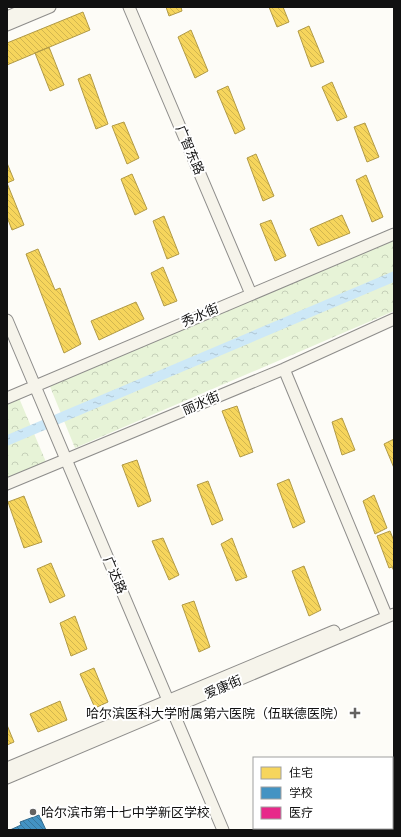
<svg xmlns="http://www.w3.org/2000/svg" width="401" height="837" font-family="'Crimson Pro','Noto Sans SC',serif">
<defs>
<pattern id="park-crowns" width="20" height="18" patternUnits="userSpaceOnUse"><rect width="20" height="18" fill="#e7f3d7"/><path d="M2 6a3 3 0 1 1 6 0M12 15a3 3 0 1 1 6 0" fill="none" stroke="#c5cfb8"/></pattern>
<pattern id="water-ripples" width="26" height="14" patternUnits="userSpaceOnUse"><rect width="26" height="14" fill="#cde8f7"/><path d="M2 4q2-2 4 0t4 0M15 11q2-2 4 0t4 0" fill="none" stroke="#afc6d3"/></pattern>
<pattern id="homes-back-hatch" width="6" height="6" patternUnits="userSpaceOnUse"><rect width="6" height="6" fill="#f6d55c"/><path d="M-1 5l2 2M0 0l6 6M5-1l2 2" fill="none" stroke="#d2b64f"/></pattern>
<pattern id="schools-back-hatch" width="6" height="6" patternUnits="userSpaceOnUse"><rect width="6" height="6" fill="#4393c3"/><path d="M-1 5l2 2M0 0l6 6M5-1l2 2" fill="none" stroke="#37779d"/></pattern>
<pattern id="health-back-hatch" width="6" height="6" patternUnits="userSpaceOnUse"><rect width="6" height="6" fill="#e7298a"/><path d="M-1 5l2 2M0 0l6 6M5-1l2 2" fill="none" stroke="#ba226f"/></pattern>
</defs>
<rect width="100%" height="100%" fill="#fdfcf7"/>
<path fill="url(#park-crowns)" d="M 394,240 L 394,311 L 75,448 L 49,384 Z
M 19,398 L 46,462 L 7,478 L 7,403 Z"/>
<path fill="url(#water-ripples)" d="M 394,271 L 394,282 L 7,446 L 7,435 Z"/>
<path fill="url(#homes-back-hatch)" stroke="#b19a46" d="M 166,7 L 181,7 L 182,11 L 169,16 Z
M 269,7 L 283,7 L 289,22 L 277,27 Z
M 83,12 L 90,30 L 7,65 L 7,43 Z
M 309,26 L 324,62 L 311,67 L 298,31 Z
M 191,30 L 208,71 L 195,78 L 178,37 Z
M 49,47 L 64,85 L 50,91 L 35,53 Z
M 90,74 L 108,124 L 96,129 L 78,79 Z
M 332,82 L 347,117 L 337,121 L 322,87 Z
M 228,86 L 245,129 L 235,134 L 217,91 Z
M 124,122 L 139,158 L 127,164 L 112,126 Z
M 365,123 L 379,157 L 367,162 L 354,127 Z
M 256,154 L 274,196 L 263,201 L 247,158 Z
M 7,163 L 14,180 L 7,183 L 24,225 L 12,230 L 7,217 Z
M 132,174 L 147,209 L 135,215 L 121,179 Z
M 366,175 L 383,217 L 372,222 L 356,180 Z
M 342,215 L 350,233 L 318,246 L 310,229 Z
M 164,216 L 179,254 L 167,259 L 153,221 Z
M 271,220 L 286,256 L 275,261 L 260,224 Z
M 38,249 L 55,290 L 60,288 L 81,344 L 64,353 L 26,254 Z
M 163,267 L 177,301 L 164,306 L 151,273 Z
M 136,302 L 144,319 L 99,340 L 91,321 Z
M 237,406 L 253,452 L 240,457 L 222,411 Z
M 342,418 L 355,450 L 342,455 L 332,422 Z
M 394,439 L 394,468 L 384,444 Z
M 137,460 L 151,501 L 138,507 L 122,465 Z
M 289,479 L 305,522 L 293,528 L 277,484 Z
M 208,481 L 223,520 L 212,525 L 197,485 Z
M 374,495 L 387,528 L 375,534 L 363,501 Z
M 24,496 L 42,542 L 24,548 L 8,502 Z
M 390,531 L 394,541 L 394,571 L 392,567 L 389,568 L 377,536 Z
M 163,538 L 179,575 L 169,580 L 152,541 Z
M 232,538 L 247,577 L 236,581 L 221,544 Z
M 51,563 L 65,596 L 50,603 L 37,569 Z
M 304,566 L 321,610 L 309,616 L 292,571 Z
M 194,601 L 210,647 L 199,652 L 182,605 Z
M 75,616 L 87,649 L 71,656 L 60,623 Z
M 94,668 L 108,702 L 95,708 L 80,674 Z
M 60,701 L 67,720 L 38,732 L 30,714 Z
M 7,725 L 14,742 L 7,745 Z"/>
<path fill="url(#schools-back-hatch)" stroke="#346c8e" d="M 39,815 L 46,830 L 10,830 L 21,825 L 20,822 Z"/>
<path fill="url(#health-back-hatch)" stroke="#a72266" d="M 392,819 L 394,824 L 394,830 L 285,830 L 290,828 L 392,828 Z"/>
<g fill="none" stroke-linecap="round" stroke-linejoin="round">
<g stroke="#8e8d8b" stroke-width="13">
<path id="secondary" d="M 129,7 L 251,294
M 7,17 L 30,7
M 7,25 L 50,7
M 7,320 L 223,830
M 284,369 L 387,617
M 7,398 L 394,234
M 7,484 L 284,369 L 394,319
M 7,768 L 334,631
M 7,778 L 394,614"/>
</g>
<use href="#secondary" stroke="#f6f4eb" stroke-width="11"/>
</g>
<g fill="#646362" stroke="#fff" stroke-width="1.5">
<path d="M353 707h4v4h4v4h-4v4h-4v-4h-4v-4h4z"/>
<circle cx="33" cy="812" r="4"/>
</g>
<g text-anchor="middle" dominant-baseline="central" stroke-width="4" stroke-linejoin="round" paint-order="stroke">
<g font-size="13" fill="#111" stroke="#fff">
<text transform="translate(190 150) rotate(67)">广智东路</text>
<text transform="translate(200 315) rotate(-23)">秀水街</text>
<text transform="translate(201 403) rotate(-23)">丽水街</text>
<text transform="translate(115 575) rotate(67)">广达路</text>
<text transform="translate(223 687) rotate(-23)">爱康街</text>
</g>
<g font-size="13" fill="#111" stroke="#fff" text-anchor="end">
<text x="346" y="713">哈尔滨医科大学附属第六医院（伍联德医院）</text>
<text x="41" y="812" text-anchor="start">哈尔滨市第十七中学新区学校</text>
</g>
</g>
<rect width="401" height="837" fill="none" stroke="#111111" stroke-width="16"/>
<rect x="253" y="757" width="140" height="72" fill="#ffffff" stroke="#a0a0a0"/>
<rect x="261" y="767" width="20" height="12" fill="#f6d55c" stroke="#a0a0a0"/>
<text x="289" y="777" font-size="12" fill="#111111">住宅</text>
<rect x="261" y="787" width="20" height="12" fill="#4393c3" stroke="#a0a0a0"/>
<text x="289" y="797" font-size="12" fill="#111111">学校</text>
<rect x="261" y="807" width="20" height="12" fill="#e7298a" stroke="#a0a0a0"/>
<text x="289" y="817" font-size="12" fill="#111111">医疗</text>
</svg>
